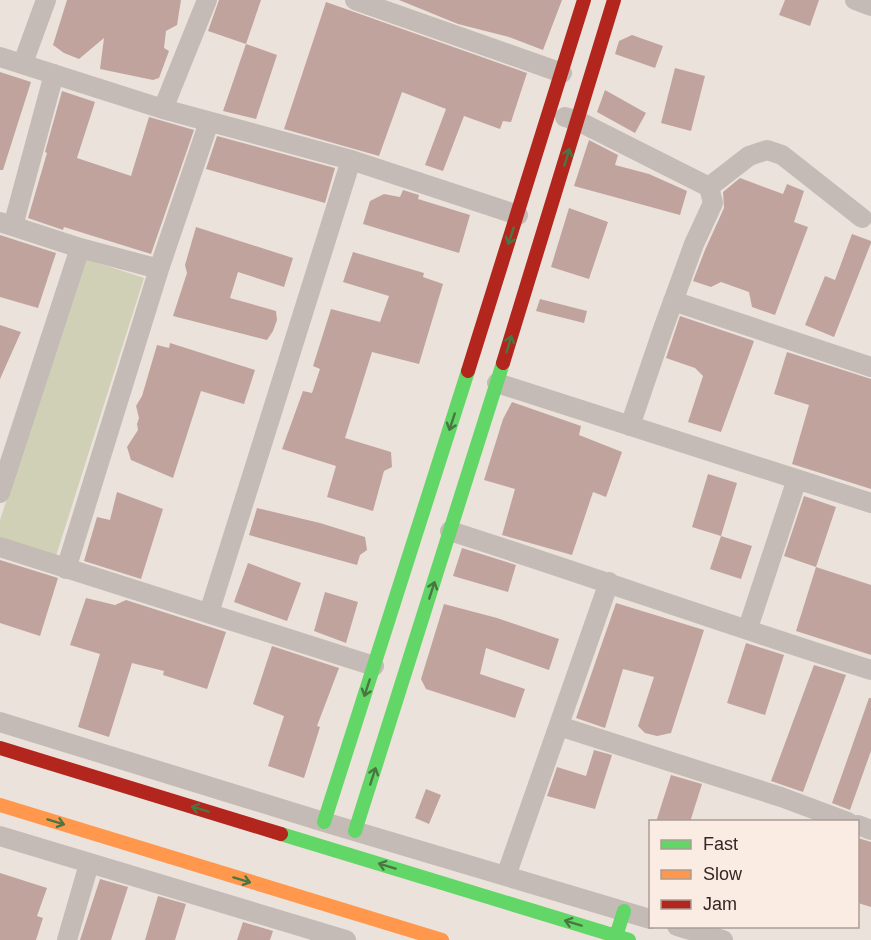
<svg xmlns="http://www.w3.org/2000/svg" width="871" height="940" font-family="Arial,sans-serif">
<rect width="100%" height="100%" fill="#ece2dc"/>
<path fill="#cfd0b5" d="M 86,259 L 144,278 L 56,556 L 0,538 L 0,520 Z"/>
<path fill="#c1a39d" d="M 67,0 L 181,0 L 177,25 L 166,31 L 164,48 L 169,51 L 159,78 L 153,80 L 100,69 L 104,38 L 79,59 L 64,53 L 53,45 Z
M 219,0 L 261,0 L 246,44 L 208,31 Z
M 399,0 L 562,0 L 543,50 L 509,37 L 458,24 Z
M 785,0 L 819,0 L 810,26 L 779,15 Z
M 326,2 L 527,73 L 511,122 L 503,121 L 500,129 L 464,116 L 443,171 L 425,165 L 446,109 L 402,92 L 379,156 L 284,129 Z
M 632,35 L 663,46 L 655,68 L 615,54 L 619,41 Z
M 246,44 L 277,55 L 256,119 L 223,111 Z
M 675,68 L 705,76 L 691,131 L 661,123 Z
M 0,72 L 31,82 L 3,170 L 0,170 Z
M 605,90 L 646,113 L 635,133 L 597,112 Z
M 62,91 L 95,102 L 77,158 L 131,176 L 149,117 L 194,130 L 151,254 L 64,227 L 63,230 L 28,218 L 47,153 L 45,152 Z
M 217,136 L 335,168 L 325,203 L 206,169 Z
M 589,140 L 618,155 L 615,165 L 649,174 L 687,191 L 680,215 L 574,186 Z
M 740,178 L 783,194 L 787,184 L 804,191 L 794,222 L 808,227 L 775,315 L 752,307 L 749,292 L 721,282 L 711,287 L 693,281 L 705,250 L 724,208 L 723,192 Z
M 403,190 L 419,195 L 418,199 L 470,215 L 459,253 L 363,224 L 370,201 L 384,194 L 400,197 Z
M 569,208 L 608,222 L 589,279 L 551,267 Z
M 196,227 L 293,258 L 284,287 L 238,272 L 230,298 L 276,311 L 277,320 L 273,331 L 267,340 L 173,316 L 187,273 L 185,265 Z
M 852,234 L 871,241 L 871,243 L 834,337 L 805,325 L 825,276 L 835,280 Z
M 0,235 L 56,253 L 38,308 L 0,297 Z
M 353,252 L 424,273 L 423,277 L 443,284 L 419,364 L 372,352 L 345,438 L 391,452 L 392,467 L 384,471 L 373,511 L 327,497 L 336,466 L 282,449 L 303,391 L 312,393 L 320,369 L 313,366 L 331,309 L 380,322 L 389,296 L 343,282 Z
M 540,299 L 587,311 L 584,323 L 536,311 Z
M 680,316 L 754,341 L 721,432 L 688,422 L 703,376 L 695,368 L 666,358 Z
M 0,325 L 21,332 L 0,379 Z
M 170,343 L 255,370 L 244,404 L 201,391 L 173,478 L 131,460 L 127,447 L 138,430 L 137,424 L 139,418 L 136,406 L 142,396 L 157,345 L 169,348 Z
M 787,352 L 871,379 L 871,489 L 792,464 L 809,405 L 774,394 Z
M 512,402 L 581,426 L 579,435 L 622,452 L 606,497 L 593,492 L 572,555 L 502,535 L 515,489 L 484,480 L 503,419 Z
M 708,474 L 737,483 L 721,536 L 692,527 Z
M 117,492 L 163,509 L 141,579 L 84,561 L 97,517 L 110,520 Z
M 804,496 L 836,507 L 816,567 L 784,556 Z
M 257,508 L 320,523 L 365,537 L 367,550 L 360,555 L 357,565 L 249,535 Z
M 721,536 L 752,546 L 741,579 L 710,569 Z
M 462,548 L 516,565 L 508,592 L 453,576 Z
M 0,560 L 58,578 L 40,636 L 0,623 Z
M 248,563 L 301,583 L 287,621 L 234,602 Z
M 816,567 L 871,585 L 871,655 L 796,631 Z
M 325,592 L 358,602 L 346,643 L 314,631 Z
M 86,598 L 115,605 L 126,600 L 226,632 L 207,689 L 163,675 L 164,671 L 132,663 L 109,737 L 78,727 L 100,654 L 70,645 Z
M 616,603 L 704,630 L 671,733 L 657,736 L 645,733 L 638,726 L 654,677 L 623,669 L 605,728 L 576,718 Z
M 444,604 L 497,618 L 559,639 L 549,670 L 486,648 L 480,674 L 525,689 L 515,718 L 426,689 L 421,679 Z
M 746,643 L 784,655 L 765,715 L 727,703 Z
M 272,646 L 339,668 L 317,726 L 320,727 L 304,778 L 268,766 L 284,716 L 253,704 Z
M 814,665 L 846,675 L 803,792 L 771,781 Z
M 869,698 L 871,698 L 871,751 L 850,810 L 832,803 Z
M 594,750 L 612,755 L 595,809 L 547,796 L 557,767 L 586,776 Z
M 671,775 L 702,784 L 690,822 L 656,822 Z
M 426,789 L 441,795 L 429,824 L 415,818 Z
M 858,838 L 871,842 L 871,907 L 858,903 Z
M 0,873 L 47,888 L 37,916 L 43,918 L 36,940 L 0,940 Z
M 100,879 L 128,887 L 111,940 L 80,940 Z
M 158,896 L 186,904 L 175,940 L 145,940 Z
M 243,922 L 273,931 L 270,940 L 237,940 Z"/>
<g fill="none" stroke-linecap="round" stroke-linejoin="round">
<path stroke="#c4bbb6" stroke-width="20" d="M 355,0 L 562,73
M 855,0 L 871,6
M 0,57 L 163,109 L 351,160 L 518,215
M 23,63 L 46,0
M 163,109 L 207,0
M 565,117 L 578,121 L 709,187 L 713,203 L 694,244 L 663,329 L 630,426
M 709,187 L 749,156 L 767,150 L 782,155 L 862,218
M 0,222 L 80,248 L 159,269
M 13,226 L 54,74
M 673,301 L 871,367
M 497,383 L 871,503
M 0,493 L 80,248
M 450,531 C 591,576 730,626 871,670
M 0,547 L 374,666
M 66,569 L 159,269 L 209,122
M 209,613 L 351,160
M 748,628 L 797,479
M 0,722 L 324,822 L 650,919
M 559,726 L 781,797 L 848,822
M 858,825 L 871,830
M 0,836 L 346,940
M 506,876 L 609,582
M 677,926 L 723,940
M 67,940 L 89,864"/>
<path stroke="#63d668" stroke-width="14" d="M 324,822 L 468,371
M 355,831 L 503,363
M 281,834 L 629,940
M 616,936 L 624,911"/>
<path stroke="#ff974d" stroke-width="14" d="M 0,805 L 442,940"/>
<path stroke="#b3261e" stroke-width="14" d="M 503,363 L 614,0
M 468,371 L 584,0
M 0,748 L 281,834"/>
</g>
<defs><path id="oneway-shaft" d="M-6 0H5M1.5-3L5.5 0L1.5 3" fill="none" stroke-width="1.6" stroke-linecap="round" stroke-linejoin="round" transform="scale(1.5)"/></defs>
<g stroke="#497643">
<use href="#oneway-shaft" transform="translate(567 157) rotate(-73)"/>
<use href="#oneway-shaft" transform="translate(511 236) rotate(108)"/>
<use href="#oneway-shaft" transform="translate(509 344) rotate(-73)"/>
<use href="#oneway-shaft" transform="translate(452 422) rotate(108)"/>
<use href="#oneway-shaft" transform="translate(432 590) rotate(-72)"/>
<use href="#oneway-shaft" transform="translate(367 688) rotate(108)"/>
<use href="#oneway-shaft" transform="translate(373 776) rotate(-72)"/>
<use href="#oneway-shaft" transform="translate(200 809) rotate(-163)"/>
<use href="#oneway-shaft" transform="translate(56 822) rotate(17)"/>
<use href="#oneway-shaft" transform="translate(387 866) rotate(-163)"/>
<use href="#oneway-shaft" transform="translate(242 880) rotate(17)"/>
<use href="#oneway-shaft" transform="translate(573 923) rotate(-163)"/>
</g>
<rect x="649" y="820" width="210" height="108" fill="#faece2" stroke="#ab9d96" stroke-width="1.5"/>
<rect x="661" y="840" width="30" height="9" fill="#63d668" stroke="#ab9d96" stroke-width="1.5"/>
<text x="703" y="850" font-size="18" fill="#342725">Fast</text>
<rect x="661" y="870" width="30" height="9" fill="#ff974d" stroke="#ab9d96" stroke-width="1.5"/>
<text x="703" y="880" font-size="18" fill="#342725">Slow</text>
<rect x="661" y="900" width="30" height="9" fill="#b3261e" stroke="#ab9d96" stroke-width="1.5"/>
<text x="703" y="910" font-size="18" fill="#342725">Jam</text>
</svg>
